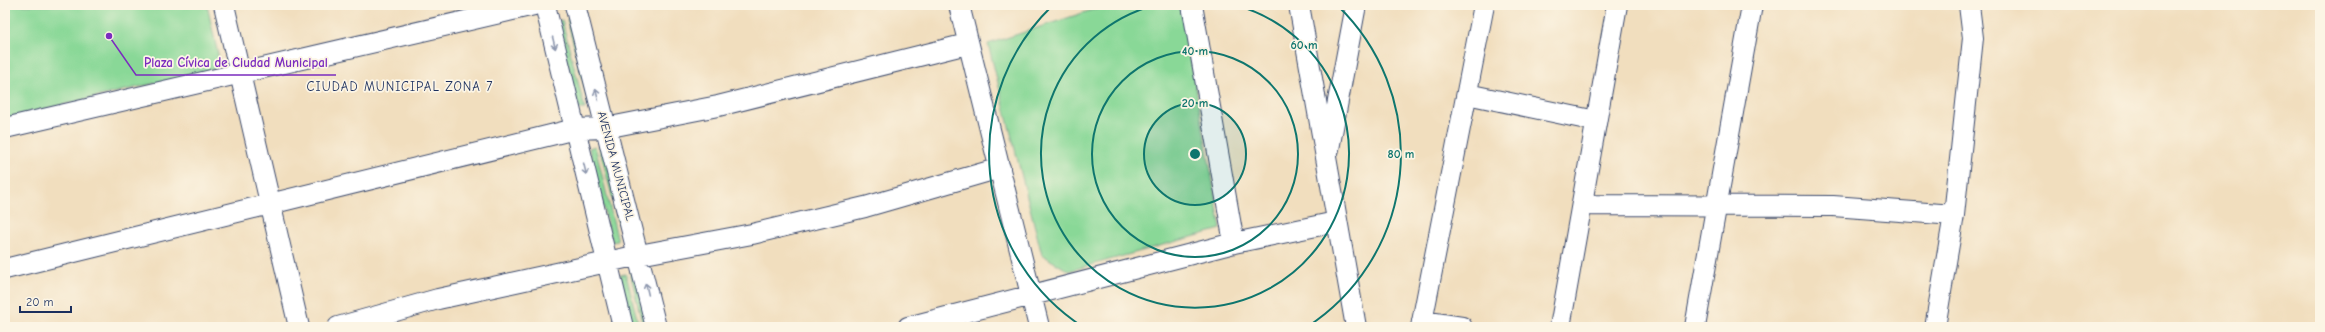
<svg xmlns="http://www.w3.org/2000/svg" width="2325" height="332" font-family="'Comic Neue',sans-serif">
<rect width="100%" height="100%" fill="#fcf5e5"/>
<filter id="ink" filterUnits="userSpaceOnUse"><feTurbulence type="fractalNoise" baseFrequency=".025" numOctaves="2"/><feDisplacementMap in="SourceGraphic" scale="8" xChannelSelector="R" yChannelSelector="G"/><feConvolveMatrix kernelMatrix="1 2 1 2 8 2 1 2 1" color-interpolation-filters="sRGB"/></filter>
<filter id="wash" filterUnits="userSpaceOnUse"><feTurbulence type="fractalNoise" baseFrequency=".012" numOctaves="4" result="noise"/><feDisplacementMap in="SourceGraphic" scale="16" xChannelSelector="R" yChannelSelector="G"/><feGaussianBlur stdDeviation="0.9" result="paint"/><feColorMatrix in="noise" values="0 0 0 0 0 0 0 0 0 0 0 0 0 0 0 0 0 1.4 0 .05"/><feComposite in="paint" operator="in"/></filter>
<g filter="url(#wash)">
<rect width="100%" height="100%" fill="#f1debe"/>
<path fill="#89d897" stroke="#52847a" d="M 5,5 L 207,5 L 221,68 L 5,118 Z
M 1107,5 L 1181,5 L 1221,229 L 1069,271 L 1042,255 L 988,44 Z
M 572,18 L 596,109 L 590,109 L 567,19 Z
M 562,20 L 585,109 L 579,109 L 557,21 Z
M 605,144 L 628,239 L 623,240 L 599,146 Z
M 595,146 L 618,241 L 612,242 L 589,148 Z
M 636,271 L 650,327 L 643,327 L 630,272 Z
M 626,274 L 639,327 L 632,327 L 620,275 Z"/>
</g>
<g filter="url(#ink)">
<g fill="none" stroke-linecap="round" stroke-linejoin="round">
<g stroke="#3b496c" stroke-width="22">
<path id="minor" d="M 224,5 L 299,327
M 545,5 L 623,327
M 575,5 L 656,327
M 959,5 L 1039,327
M 1192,5 L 1234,243
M 1299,5 L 1356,327
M 1467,94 L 1596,121
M 5,128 L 534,5
M 1329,149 L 1356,5
M 1583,205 L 1833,206 L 1954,215
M 5,269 L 559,133 L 575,129 L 605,128 L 718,106 L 967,44
M 1422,321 L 1462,327
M 338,327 L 438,299 L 639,255 L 752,234 L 865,207 L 1000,168
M 908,327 L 1234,243 L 1336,222
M 1421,327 L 1484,5
M 1560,327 L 1617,5
M 1695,327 L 1752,5
M 1935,327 L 1954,215 L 1973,38 L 1969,5"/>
</g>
<use href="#minor" stroke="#fff" stroke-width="20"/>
</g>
<defs><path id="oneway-shaft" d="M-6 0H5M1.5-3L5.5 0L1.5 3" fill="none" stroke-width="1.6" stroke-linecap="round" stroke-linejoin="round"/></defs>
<g stroke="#8d97ae">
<use href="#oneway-shaft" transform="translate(554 43) rotate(76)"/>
<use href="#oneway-shaft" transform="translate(597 95) rotate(-104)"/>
<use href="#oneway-shaft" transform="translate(585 169) rotate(76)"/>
<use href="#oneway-shaft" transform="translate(647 289) rotate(-103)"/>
</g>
</g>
<circle cx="1195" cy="154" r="51" fill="#0f766e" fill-opacity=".12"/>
<g fill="none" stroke="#0f766e" stroke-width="2">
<circle cx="1195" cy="154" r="51"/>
<circle cx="1195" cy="154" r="103"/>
<path d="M1235 5A154 154 0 1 1 1155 5"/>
<path d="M1083 327A206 206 0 0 1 1052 6M1338 6A206 206 0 0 1 1307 327"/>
</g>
<g text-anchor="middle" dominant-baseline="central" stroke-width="3.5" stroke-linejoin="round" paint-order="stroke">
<g font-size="12" fill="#1b2f5e" stroke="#fcf5e5">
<text transform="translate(616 166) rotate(75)">AVENIDA MUNICIPAL</text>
</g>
<g font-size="13" letter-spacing="1" fill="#1b2f5e" stroke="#fcf5e5">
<text x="400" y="86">CIUDAD MUNICIPAL ZONA 7</text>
</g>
</g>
<circle cx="1195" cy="154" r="6" fill="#0f766e" stroke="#fcf5e5" stroke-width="2"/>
<g font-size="12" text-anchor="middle" font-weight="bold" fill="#0f766e" stroke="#fcf5e5" stroke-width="3.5" stroke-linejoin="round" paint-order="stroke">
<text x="1304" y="49">60 m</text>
<text x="1195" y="55">40 m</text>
<text x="1195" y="107">20 m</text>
<text x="1401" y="158">80 m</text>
</g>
<path fill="none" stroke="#7b2cbf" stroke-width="1.5" d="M109 36L136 75H336"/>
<circle fill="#7b2cbf" stroke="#fcf5e5" stroke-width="1.5" cx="109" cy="36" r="4"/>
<g font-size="13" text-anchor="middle" font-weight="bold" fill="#7b2cbf" stroke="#fcf5e5" stroke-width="3.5" stroke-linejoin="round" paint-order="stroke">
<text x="236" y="67">Plaza Cívica de Ciudad Municipal</text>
</g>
<rect width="2325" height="332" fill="none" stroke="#fcf5e5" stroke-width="20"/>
<path d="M20 306v6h51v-6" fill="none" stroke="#1b2f5e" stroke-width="2"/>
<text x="26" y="306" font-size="12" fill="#1b2f5e" stroke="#fcf5e5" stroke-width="3" paint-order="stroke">20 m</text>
</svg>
